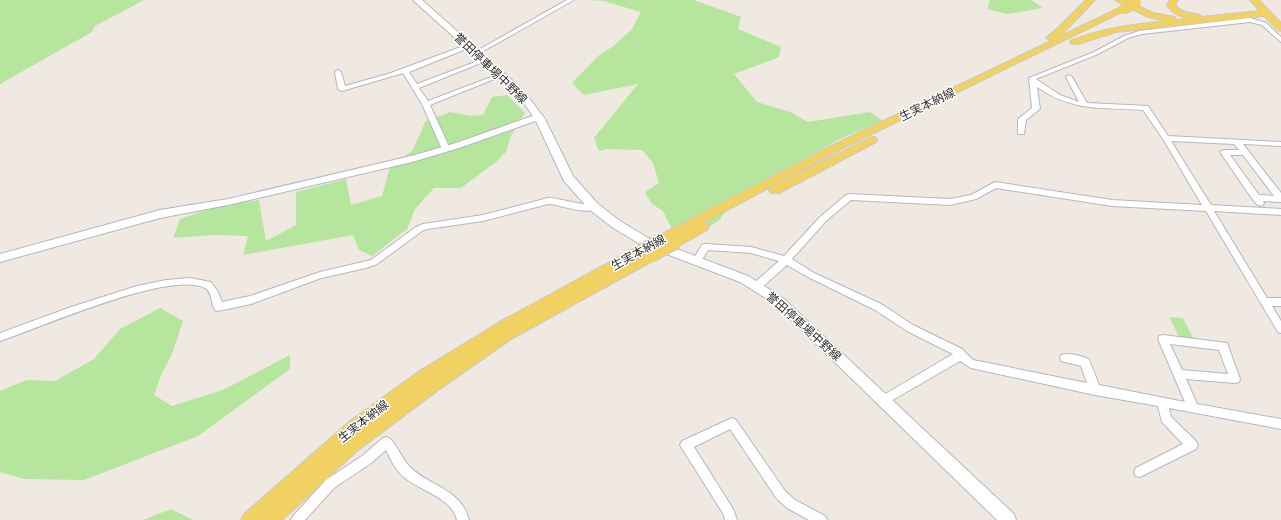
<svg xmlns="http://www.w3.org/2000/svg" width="1281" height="520" font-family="Lato,'Noto Sans JP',sans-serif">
<rect width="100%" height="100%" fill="#efe9e1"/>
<path fill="#b6e59e" d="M 0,0 L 144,0 L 95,26 L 92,32 L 0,84 Z
M 587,0 L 694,0 L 741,17 L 738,29 L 781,47 L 779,57 L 734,74 L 757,102 L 790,112 L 808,122 L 870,112 L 883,121 L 844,137 L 731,199 L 720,220 L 692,236 L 675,235 L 663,211 L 652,204 L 645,192 L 659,183 L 653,163 L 642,150 L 607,149 L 599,151 L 594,138 L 638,84 L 584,95 L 572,83 L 598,56 L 615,45 L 632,29 L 641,12 L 603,1 Z
M 990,0 L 1031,0 L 1043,8 L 1007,14 L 987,9 Z
M 507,95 L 525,113 L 511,136 L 506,152 L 496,162 L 461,188 L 434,188 L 415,209 L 407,229 L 372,256 L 359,250 L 353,235 L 243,255 L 248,236 L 213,235 L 173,238 L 180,219 L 215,207 L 259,200 L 266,241 L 296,225 L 296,192 L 346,179 L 351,205 L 382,196 L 390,167 L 413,150 L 425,122 L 450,112 L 472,116 L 483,115 L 492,97 Z
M 160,308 L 183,321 L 172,354 L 162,373 L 154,395 L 172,406 L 223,390 L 290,355 L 290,369 L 198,436 L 84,480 L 24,479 L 0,472 L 0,391 L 27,380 L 55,381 L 94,359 L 120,329 Z
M 1169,317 L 1183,318 L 1194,340 L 1180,339 Z
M 171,509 L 193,520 L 143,520 Z"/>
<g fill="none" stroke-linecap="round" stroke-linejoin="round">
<g stroke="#b4b7c1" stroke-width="2">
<path id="minor" d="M 567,0 L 574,0 L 478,54 L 473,53 Z
M 1250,18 L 1266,23 L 1281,37 L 1281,42 L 1262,25 L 1250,22 L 1142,34 L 1128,38 L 1098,54 L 1036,79 L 1060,95 L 1079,102 L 1066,77 L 1069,75 L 1072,77 L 1087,103 L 1148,106 L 1168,136 L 1281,142 L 1281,146 L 1243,144 L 1281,193 L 1281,202 L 1263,201 L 1264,203 L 1263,205 C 1257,207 1257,203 1253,200 L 1220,152 L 1224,150 L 1239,150 L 1234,144 L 1171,141 L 1211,205 L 1281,209 L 1281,215 L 1214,211 L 1267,298 L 1281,298 L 1281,306 L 1272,306 L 1281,321 L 1281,333 L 1278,332 L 1206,211 L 1112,206 L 996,188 L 976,199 L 950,205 L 851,200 L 826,221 L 792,259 L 814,273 L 881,304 L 913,325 L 962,349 L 973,360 L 1087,383 L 1081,366 L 1061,361 L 1060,358 L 1061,355 C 1069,352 1081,356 1089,359 L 1090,362 L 1099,385 L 1185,402 L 1158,339 L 1159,336 L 1163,335 L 1227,343 L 1240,379 L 1239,382 L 1235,383 L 1186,379 L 1197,404 L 1281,419 L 1281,429 L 1169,408 L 1171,417 L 1196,441 L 1198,445 L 1196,449 L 1140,477 L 1136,476 L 1134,472 L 1136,468 L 1183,444 L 1162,422 L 1158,406 L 1095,395 L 971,368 L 960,361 L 884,405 L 880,403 L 879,400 L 880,397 L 953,354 L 907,331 L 875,310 L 808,277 L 787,265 L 760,289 L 754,289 L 752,286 L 754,283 L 779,261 L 751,253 L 708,250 L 700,263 L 694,263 L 692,261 L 702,245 L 705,244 L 751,247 L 784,256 L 820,217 L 846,195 L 849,194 L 950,199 L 971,195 L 995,182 L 1112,200 L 1202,205 L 1163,139 L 1143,110 C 1101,107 1073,112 1037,87 L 1040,109 L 1026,120 L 1024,134 L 1018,134 L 1018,119 L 1032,108 L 1029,78 L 1094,52 L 1124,36 L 1139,31 ZM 1230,155 L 1243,155 L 1274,196 L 1259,195 ZM 1170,344 L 1219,350 L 1228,374 L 1182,370 Z
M 469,44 L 471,45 L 471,47 L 409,72 L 417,84 L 483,59 L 485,58 L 488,60 L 419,88 L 428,101 L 499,74 L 501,73 L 504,75 L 430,105 L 450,149 L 449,151 L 443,151 L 442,149 L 422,104 L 403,73 L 342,91 L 338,89 L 335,72 L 336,71 L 338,70 L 341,72 L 345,86 L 388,74 Z
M 548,198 C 561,198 573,204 586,204 C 591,204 595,203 598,207 C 589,217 560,204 548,204 L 483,221 L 427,229 L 422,231 L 377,264 L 366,268 L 321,278 L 251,304 L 218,311 L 215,310 C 211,304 212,291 205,288 C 169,270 40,328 0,341 L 0,333 L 71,307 L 137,286 L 166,280 L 190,278 L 211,282 L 218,292 L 222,302 L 250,296 L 320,272 L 371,260 L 416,227 L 423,224 L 483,215 Z
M 732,418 L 736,420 L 785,491 L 795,500 L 825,516 L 827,520 L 809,520 L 787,508 L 777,499 L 730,429 L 694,447 L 733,509 L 737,520 L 725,520 L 724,515 L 680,445 L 682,441 Z
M 387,437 C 395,440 402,459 409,466 C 429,487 460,487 469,520 L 457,520 C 452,498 421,491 405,478 C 396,471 391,460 386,450 L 370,464 L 334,488 L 305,520 L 291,520 L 293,516 L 326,480 L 362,456 L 383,438 Z"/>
</g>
<g stroke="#b4b7c1" stroke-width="2">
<path id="tertiary" d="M 538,114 L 542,117 L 541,119 L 459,148 L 412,162 L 228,205 L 160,218 L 0,262 L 0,254 L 160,210 L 228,199 L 411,156 L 453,144 Z"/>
</g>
<g stroke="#b4b7c1" stroke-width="2">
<path id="secondary" d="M 413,0 L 422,0 L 513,81 L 529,98 L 545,119 L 573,176 L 598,204 L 620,221 L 648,238 L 748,276 L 783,298 L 1014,514 L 1016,520 L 997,520 L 775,304 L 740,282 L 640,244 L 612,227 L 590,210 L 564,181 L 535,119 L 523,102 L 507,85 Z"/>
</g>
<g stroke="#c9c9c9" stroke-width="2">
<path id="primary" d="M 1086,0 L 1095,0 L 1059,37 L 1121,7 L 1127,7 L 1128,9 L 839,150 L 703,223 L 707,224 L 709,227 L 707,230 L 679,246 L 675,248 L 671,246 L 669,243 L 670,240 L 664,243 L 660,241 L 658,238 L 660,235 L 831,146 L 1051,41 L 1046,38 L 1048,36 L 1059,27 Z
M 1115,0 L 1126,0 L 1153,13 L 1175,17 L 1176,20 L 1189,19 C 1179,16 1173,14 1167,5 L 1170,0 L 1178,0 L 1175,5 C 1182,13 1191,13 1200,15 L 1201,17 L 1260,11 L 1250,0 L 1259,0 L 1281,23 L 1281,31 L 1278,30 L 1264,16 L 1116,32 L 1078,44 L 1072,44 L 1070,42 L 1072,40 C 1106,27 1132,25 1167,21 L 1148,17 Z
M 872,137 L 876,138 L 877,140 L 876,142 L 779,193 L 771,193 L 769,190 L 771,187 Z
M 641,245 L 646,247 L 647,250 L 646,253 L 651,251 L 656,253 L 657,256 L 656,259 L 511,339 L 437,391 L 357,451 L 282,520 L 241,520 L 244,514 L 349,422 L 418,372 L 498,323 Z"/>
</g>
<use href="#minor" fill="#fff" fill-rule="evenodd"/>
<use href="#tertiary" fill="#fff" fill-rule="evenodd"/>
<use href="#secondary" fill="#fff" fill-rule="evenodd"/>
<use href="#primary" fill="#f2d163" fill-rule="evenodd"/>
<g stroke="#c9c9c9" stroke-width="11" stroke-linecap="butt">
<path id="primary-bridge-far1" d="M 1124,9 L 1136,3"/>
</g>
<g stroke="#c9c9c9" stroke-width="14" stroke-linecap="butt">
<path id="primary-bridge" d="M 641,250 L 664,238
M 651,256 L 675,243"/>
</g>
<use href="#primary-bridge-far1" stroke="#f2d163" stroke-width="10"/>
<use href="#primary-bridge" stroke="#f2d163" stroke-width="12"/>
</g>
<g text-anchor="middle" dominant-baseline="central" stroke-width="3" stroke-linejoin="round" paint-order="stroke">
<g font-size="12" fill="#2e2e2e" stroke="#fff">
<text transform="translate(491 68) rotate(44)">誉田停車場中野線</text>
<text transform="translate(927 104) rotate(-26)">生実本納線</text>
<text transform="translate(638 252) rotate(-29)">生実本納線</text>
<text transform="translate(804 326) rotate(42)">誉田停車場中野線</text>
<text transform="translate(363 421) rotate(-38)">生実本納線</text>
</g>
</g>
</svg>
